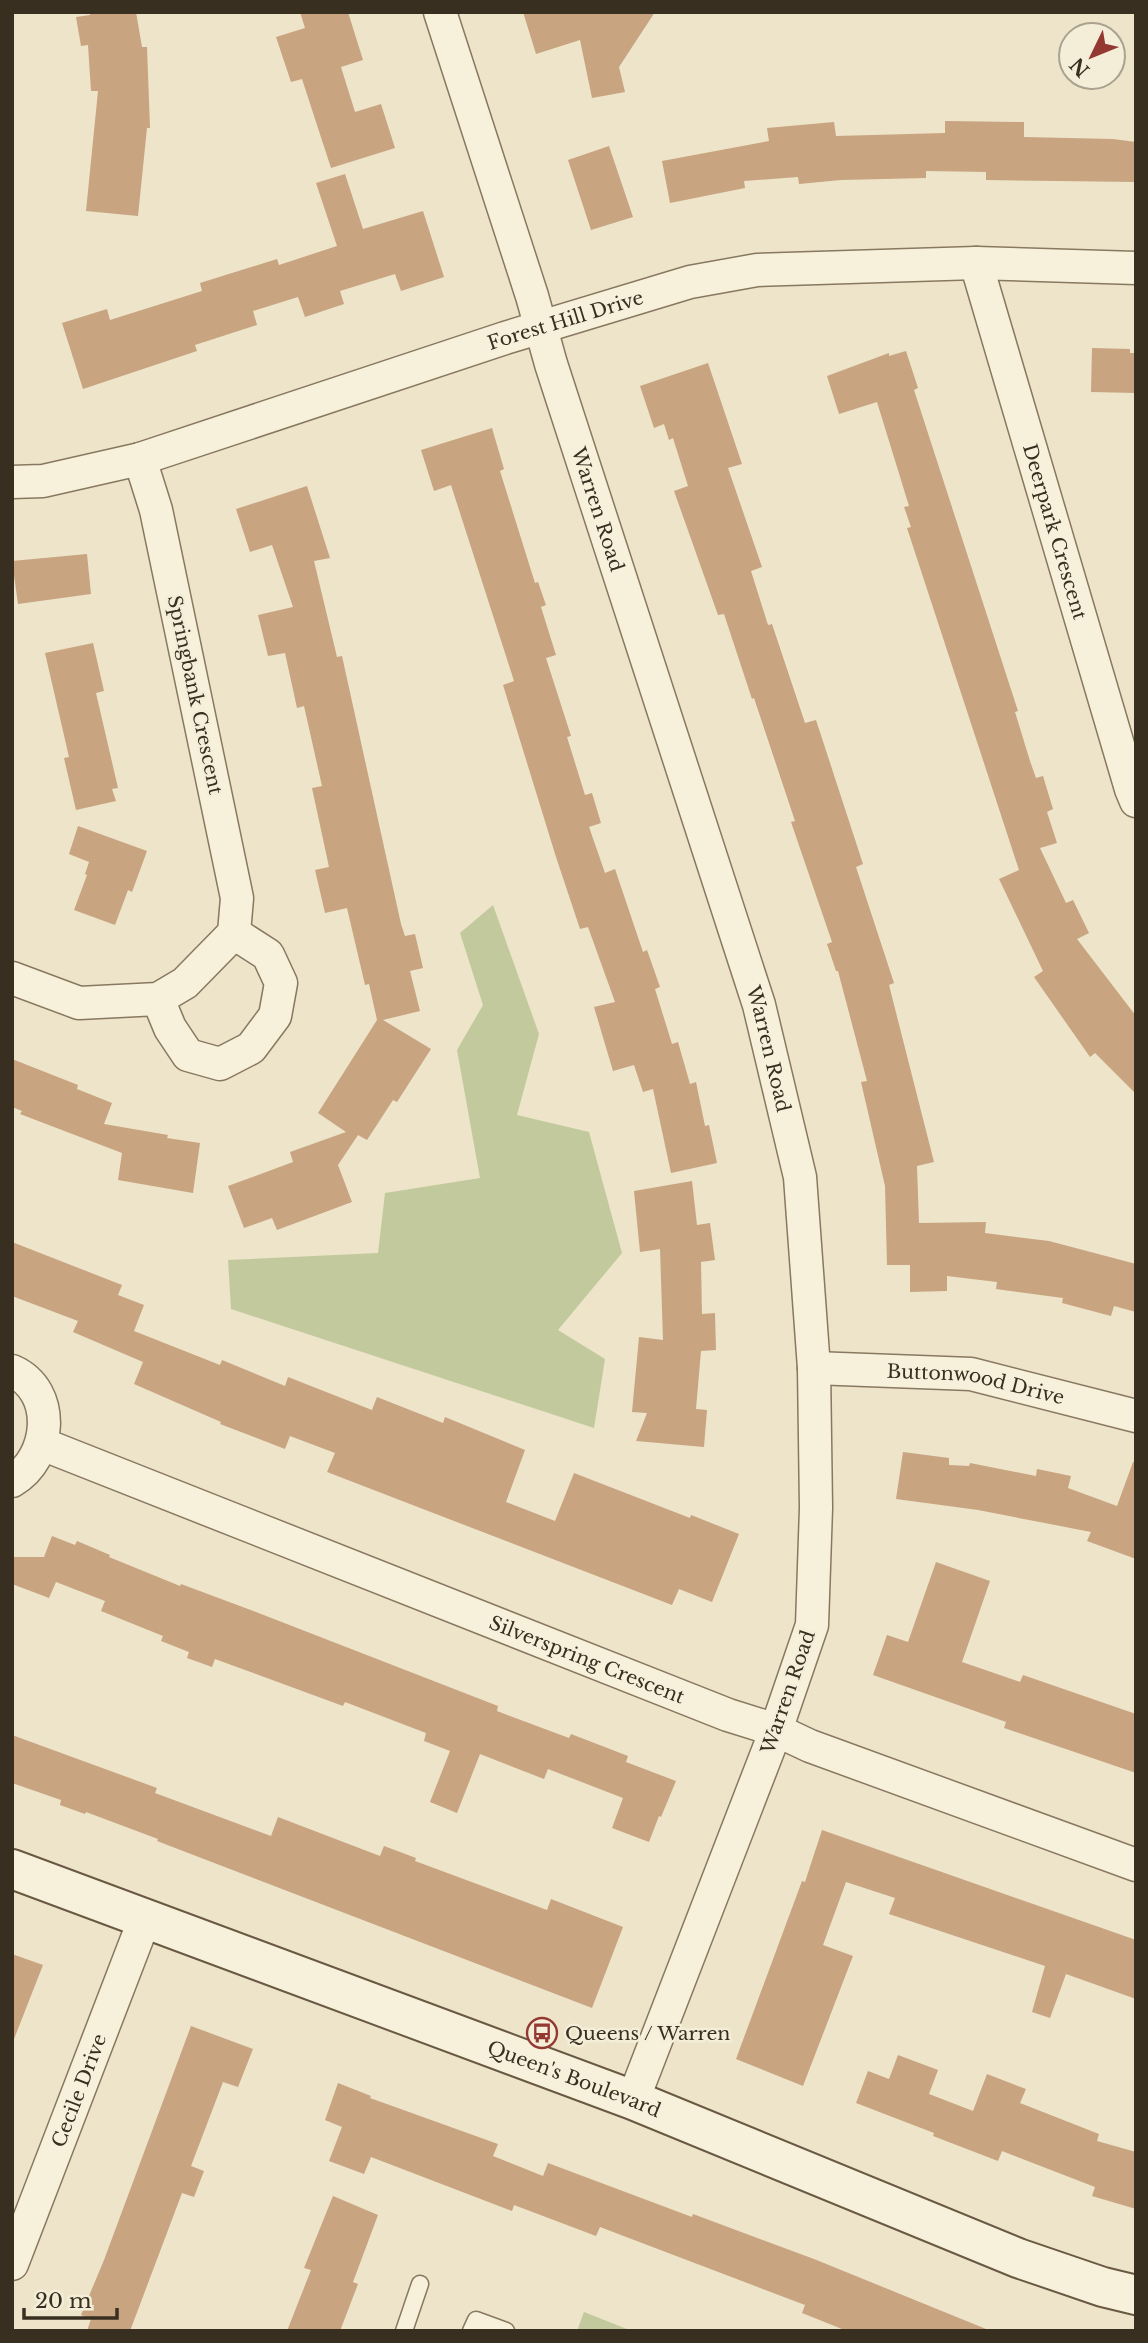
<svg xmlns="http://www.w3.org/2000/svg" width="1148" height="2343" font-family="'Libre Baskerville',serif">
<rect width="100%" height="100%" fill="#ede4c9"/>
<path fill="#c2ca9d" d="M 493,905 L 539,1034 L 517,1115 L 589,1132 L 622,1253 L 558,1330 L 605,1359 L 594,1428 L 231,1309 L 228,1260 L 378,1253 L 385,1193 L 480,1178 L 457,1050 L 483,1005 L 460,933 Z
M 584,2312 L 632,2331 L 577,2331 Z"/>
<path fill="#c8a481" d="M 90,12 L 136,12 L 142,47 L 147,47 L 150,128 L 147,128 L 138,216 L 86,211 L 98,91 L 91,91 L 88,45 L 81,46 L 76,17 L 90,15 Z
M 300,12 L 348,12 L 363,60 L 341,67 L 355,112 L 381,104 L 395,148 L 331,168 L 302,79 L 291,82 L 276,37 L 305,28 Z
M 523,12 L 655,12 L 619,67 L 625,92 L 592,98 L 580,40 L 536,54 Z
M 945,121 L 1024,122 L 1024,137 L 1113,139 L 1136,142 L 1136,182 L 986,180 L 986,172 L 926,171 L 926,178 L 841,180 L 799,184 L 798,177 L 744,181 L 745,188 L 670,203 L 662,161 L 769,141 L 767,128 L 834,122 L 836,136 L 945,133 Z
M 609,146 L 633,217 L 591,230 L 568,160 Z
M 345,174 L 363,229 L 423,211 L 444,277 L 401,291 L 395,274 L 340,291 L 344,304 L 305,317 L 298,297 L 253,311 L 257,325 L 195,345 L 197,351 L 83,389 L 62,323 L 107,309 L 110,320 L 202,291 L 200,283 L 277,259 L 279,265 L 337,246 L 316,183 Z
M 1092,348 L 1130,349 L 1130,353 L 1136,353 L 1136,393 L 1091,392 Z
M 906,351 L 918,388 L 914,390 L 1018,711 L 1015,712 L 1030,761 L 1036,778 L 1043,776 L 1053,809 L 1047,812 L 1057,843 L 1040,848 L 1066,903 L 1073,900 L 1089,933 L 1077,939 L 1136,1016 L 1136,1094 L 1095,1053 L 1090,1057 L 1034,977 L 1043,971 L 999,879 L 1019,870 L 907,528 L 911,527 L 904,507 L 909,506 L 877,402 L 839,414 L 827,376 L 889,353 L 889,356 Z
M 708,363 L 742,464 L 728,468 L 762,567 L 751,571 L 768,625 L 772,624 L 805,723 L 816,720 L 863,864 L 856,867 L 894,983 L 889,985 L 934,1162 L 917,1166 L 919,1223 L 986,1222 L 985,1233 L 1049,1241 L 1136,1264 L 1136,1312 L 1114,1306 L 1111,1316 L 1062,1303 L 1063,1298 L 996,1289 L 997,1282 L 947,1276 L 947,1291 L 910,1292 L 910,1265 L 887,1265 L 885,1186 L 861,1082 L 867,1081 L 838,971 L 836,971 L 827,944 L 832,942 L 791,822 L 795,821 L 754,698 L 752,699 L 724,614 L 718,615 L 674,491 L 688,486 L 673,438 L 669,440 L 664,424 L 654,428 L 640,386 Z
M 492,428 L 504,469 L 500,471 L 535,583 L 538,582 L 546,605 L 541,607 L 556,655 L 546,658 L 571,736 L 567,737 L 585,795 L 592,793 L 601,823 L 589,827 L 605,873 L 615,869 L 643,952 L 647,950 L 660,987 L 655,989 L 672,1044 L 678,1042 L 690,1084 L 696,1082 L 705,1126 L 709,1125 L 717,1163 L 671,1173 L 653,1089 L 643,1092 L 634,1065 L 613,1071 L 594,1007 L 615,1002 L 588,927 L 580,929 L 556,857 L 503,685 L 514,681 L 451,485 L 434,491 L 421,450 Z
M 307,486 L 330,558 L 314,561 L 337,657 L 342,656 L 401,924 L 405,936 L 415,934 L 423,968 L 410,971 L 420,1011 L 383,1020 L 431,1049 L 397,1102 L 393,1100 L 367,1140 L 358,1135 L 338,1165 L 352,1202 L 277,1230 L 272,1218 L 244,1228 L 228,1186 L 293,1162 L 290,1152 L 346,1132 L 318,1113 L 377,1020 L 369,984 L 365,985 L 347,908 L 325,913 L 315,870 L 329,867 L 312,788 L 322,786 L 304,706 L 297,708 L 285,653 L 268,656 L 258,615 L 293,607 L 272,545 L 250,552 L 236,509 Z
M 87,554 L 91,594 L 18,604 L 12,561 Z
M 93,643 L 104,691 L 96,693 L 118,788 L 112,789 L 116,801 L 76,810 L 64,758 L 69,757 L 45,653 Z
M 78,826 L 147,851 L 132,892 L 128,890 L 115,925 L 74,910 L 87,875 L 85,874 L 89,862 L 69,854 Z
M 12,1059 L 78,1085 L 77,1089 L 112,1103 L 104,1124 L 168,1135 L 167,1138 L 200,1143 L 193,1193 L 118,1180 L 122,1153 L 20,1114 L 22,1111 L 12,1107 Z
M 692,1181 L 697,1225 L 710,1223 L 715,1260 L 701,1262 L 702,1314 L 715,1313 L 716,1350 L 701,1351 L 696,1409 L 707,1410 L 704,1447 L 636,1441 L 647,1413 L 632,1412 L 639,1337 L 663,1340 L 660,1249 L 640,1252 L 634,1191 Z
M 12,1242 L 122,1285 L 118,1295 L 144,1305 L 134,1331 L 220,1365 L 222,1360 L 285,1386 L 288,1377 L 372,1410 L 377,1397 L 443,1423 L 445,1417 L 525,1450 L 506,1502 L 555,1521 L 574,1473 L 690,1518 L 691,1515 L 739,1534 L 712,1602 L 679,1589 L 672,1605 L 327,1472 L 335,1453 L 290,1436 L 285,1449 L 220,1424 L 221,1422 L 134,1384 L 143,1362 L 73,1332 L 78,1321 L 12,1296 Z
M 903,1452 L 949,1458 L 949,1465 L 969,1466 L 970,1463 L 1036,1476 L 1037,1469 L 1071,1476 L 1068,1488 L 1117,1506 L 1133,1462 L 1136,1462 L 1136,1559 L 1087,1541 L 1091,1532 L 978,1510 L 896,1499 Z
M 52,1536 L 75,1545 L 77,1541 L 110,1555 L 109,1557 L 180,1586 L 181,1584 L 248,1609 L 498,1706 L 497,1711 L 569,1738 L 571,1734 L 628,1756 L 626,1762 L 676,1781 L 661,1817 L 659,1816 L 649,1842 L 612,1828 L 623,1798 L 548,1769 L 544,1779 L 480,1754 L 457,1813 L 430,1802 L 450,1751 L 424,1741 L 426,1733 L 345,1702 L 343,1706 L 215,1659 L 212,1667 L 187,1658 L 189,1652 L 161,1641 L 163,1636 L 101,1611 L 105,1601 L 56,1582 L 49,1598 L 12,1584 L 12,1557 L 44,1557 Z
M 936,1562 L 990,1581 L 962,1662 L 1020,1682 L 1023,1675 L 1136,1714 L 1136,1773 L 1004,1728 L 1006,1722 L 873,1675 L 887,1635 L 908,1642 Z
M 12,1735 L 157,1788 L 155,1793 L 271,1836 L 278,1817 L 380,1856 L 384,1846 L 416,1858 L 415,1861 L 547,1910 L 551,1899 L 623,1927 L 592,2008 L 157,1841 L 158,1839 L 86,1812 L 85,1814 L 60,1805 L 61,1800 L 12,1783 Z
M 822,1830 L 1136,1940 L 1136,1999 L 1066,1974 L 1050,2018 L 1032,2012 L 1045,1966 L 889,1914 L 895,1898 L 846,1882 L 823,1945 L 853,1956 L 803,2086 L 736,2059 L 802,1881 L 805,1882 Z
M 12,1954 L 43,1965 L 14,2039 L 12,2039 Z
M 191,2026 L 253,2049 L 238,2087 L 223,2082 L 191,2166 L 204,2171 L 194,2197 L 182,2193 L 130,2331 L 87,2331 L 91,2319 L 81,2315 L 104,2260 Z
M 898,2055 L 938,2070 L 929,2094 L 973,2111 L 987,2074 L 1026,2089 L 1020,2103 L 1099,2134 L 1097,2141 L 1136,2152 L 1136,2209 L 1092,2196 L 1095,2187 L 1002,2151 L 998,2161 L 933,2136 L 934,2133 L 856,2103 L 868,2071 L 889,2079 Z
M 338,2083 L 371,2096 L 370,2098 L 498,2144 L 493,2156 L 543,2176 L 548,2163 L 692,2217 L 693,2214 L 814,2259 L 991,2331 L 847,2331 L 802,2313 L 805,2305 L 600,2227 L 596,2236 L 514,2205 L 512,2211 L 371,2157 L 364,2174 L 329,2161 L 342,2127 L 325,2120 Z
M 333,2196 L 378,2215 L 353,2282 L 358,2284 L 340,2331 L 287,2331 L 311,2270 L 304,2268 Z"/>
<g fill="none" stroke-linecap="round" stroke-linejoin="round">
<g stroke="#88785f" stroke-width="19">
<path id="lane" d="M 404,2331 L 420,2284
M 471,2331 L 476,2320 L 506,2331"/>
</g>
<g stroke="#88785f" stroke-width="35">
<g id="street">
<path id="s1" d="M 440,12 L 532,296 L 551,364 L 759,1005 L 800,1177 L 814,1368 L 816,1508 L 812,1625 L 776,1730 L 633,2100"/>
<path id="s2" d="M 976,263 L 1131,789 L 1136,801"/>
<path id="s3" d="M 12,482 L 43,481 L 140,459 L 505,338 L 690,282 L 757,270 L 976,263 L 1136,268"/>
<path d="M 12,978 L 79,1003 L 158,999 L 185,983 L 234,933 L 237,898 L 156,510 L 140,459"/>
<path d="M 158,999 L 170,1028 L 188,1055 L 220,1064 L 251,1048 L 275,1016 L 281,983 L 268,955 L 234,933"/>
<path id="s4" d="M 814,1368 L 971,1374 L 1136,1416"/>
<path d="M 12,1371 C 58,1391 51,1459 12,1481"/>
<path id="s5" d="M 42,1444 L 728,1715 L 776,1730 L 810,1746 L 1136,1865"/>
<path id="s6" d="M 12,2264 L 145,1918"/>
</g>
</g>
<g stroke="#6a5942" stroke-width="42">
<g id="secondary">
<path id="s7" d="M 12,1869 L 633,2100 L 1018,2258 L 1103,2287 L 1136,2295"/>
</g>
</g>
<use href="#lane" stroke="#f7f1dc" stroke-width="16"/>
<use href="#street" stroke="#f7f1dc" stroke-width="32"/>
<use href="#secondary" stroke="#f7f1dc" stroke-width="38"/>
</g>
<defs>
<g id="bus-ring" transform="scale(1.575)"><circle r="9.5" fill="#f4eed8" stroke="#943832" stroke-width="1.5"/><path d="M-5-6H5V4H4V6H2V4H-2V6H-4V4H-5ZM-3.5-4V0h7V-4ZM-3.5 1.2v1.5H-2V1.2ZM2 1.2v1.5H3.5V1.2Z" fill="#943832"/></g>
</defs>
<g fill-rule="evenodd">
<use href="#bus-ring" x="542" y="2033"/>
</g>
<g text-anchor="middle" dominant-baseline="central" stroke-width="5" stroke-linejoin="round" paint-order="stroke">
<g font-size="19" fill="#392f21" stroke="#f4eed8">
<text stroke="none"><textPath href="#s3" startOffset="578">Forest Hill Drive</textPath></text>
<text stroke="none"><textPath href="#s1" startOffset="522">Warren Road</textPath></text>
<text stroke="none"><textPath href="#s2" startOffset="280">Deerpark Crescent</textPath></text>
<text transform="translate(195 695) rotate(78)">Springbank Crescent</text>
<text stroke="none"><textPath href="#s1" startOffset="1088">Warren Road</textPath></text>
<text stroke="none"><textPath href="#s4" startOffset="163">Buttonwood Drive</textPath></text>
<text stroke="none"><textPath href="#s5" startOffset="586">Silverspring Crescent</textPath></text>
<text transform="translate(788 1692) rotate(-71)">Warren Road</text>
<text stroke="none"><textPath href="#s7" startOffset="600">Queen's Boulevard</textPath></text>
<text stroke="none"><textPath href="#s6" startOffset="186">Cecile Drive</textPath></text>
</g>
<g font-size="19" fill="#392f21" stroke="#f4eed8" text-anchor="start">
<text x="565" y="2033">Queens / Warren</text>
</g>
</g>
<rect width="1148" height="2343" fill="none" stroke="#392f21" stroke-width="28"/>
<g transform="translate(1092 56) rotate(227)"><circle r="33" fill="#f4eed8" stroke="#a9a28f" stroke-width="2"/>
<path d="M0-5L12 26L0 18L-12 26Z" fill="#943832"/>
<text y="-10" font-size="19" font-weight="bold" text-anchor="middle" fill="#392f21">N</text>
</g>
<path d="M24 2308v10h93v-10" fill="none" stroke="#392f21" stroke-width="3.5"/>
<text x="35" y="2308" font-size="21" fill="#392f21" stroke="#f4eed8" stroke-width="5" paint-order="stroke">20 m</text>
</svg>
